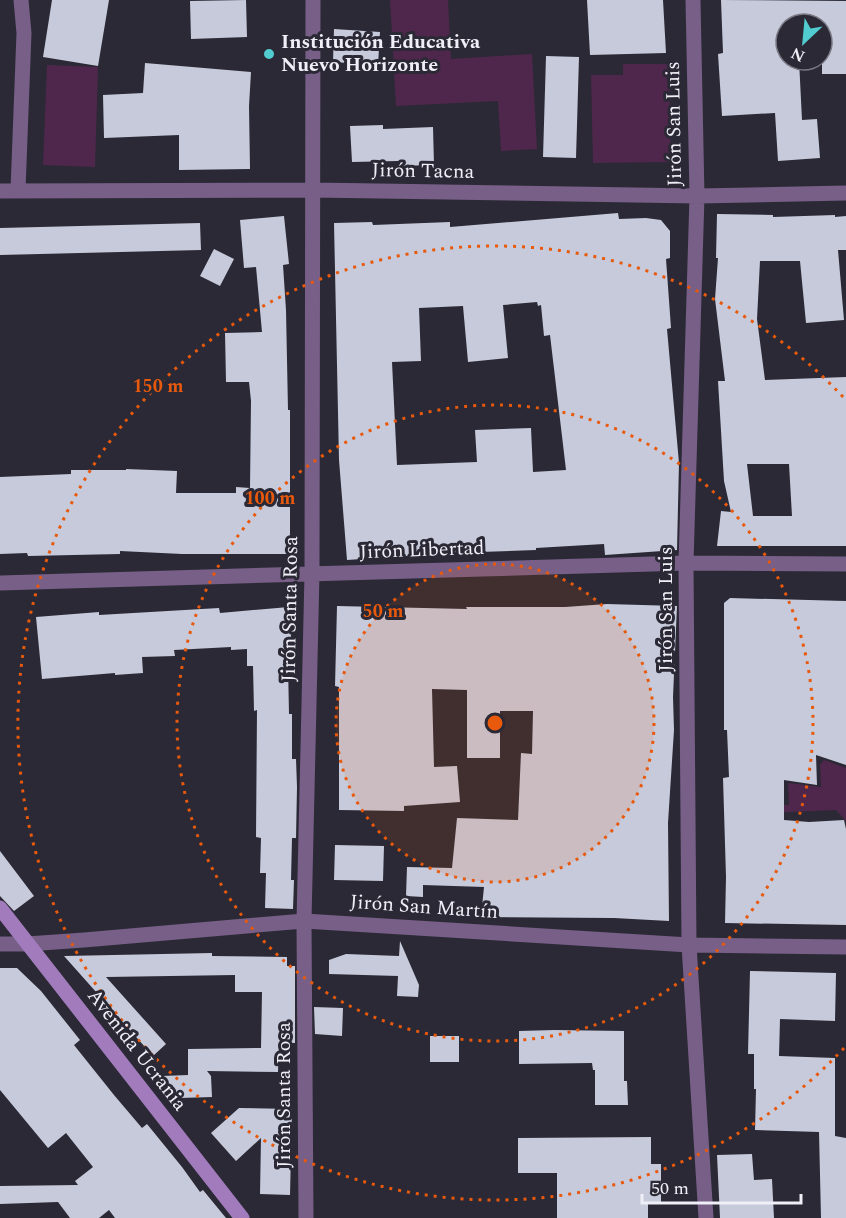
<svg xmlns="http://www.w3.org/2000/svg" width="846" height="1218" font-family="Spectral,serif">
<rect width="100%" height="100%" fill="#2b2935"/>
<path fill="#4f274c" d="M 390,0 L 448,0 L 451,59 L 532,54 L 537,149 L 501,151 L 498,101 L 396,106 Z
M 623,64 L 669,64 L 671,162 L 593,163 L 591,75 L 623,75 Z
M 47,65 L 98,67 L 95,167 L 43,165 Z
M 824,760 L 846,768 L 846,821 L 836,810 L 769,813 L 775,804 L 789,805 L 788,783 L 821,787 L 820,765 Z"/>
<path fill="#c6cada" fill-rule="evenodd" d="M 52,0 L 109,0 L 98,66 L 43,57 Z
M 246,0 L 247,37 L 191,39 L 190,1 Z
M 587,0 L 663,0 L 666,53 L 590,55 Z
M 721,0 L 846,1 L 846,74 L 822,74 L 822,24 L 786,24 L 786,60 L 799,60 L 802,120 L 817,119 L 820,158 L 778,161 L 775,113 L 722,116 L 718,54 L 723,53 Z
M 334,29 L 380,32 L 378,65 L 333,62 Z
M 546,56 L 579,57 L 576,158 L 543,157 Z
M 145,63 L 251,72 L 249,106 L 250,169 L 179,170 L 179,135 L 104,138 L 103,95 L 143,93 Z
M 383,125 L 383,129 L 433,127 L 434,165 L 398,166 L 398,161 L 352,162 L 350,126 Z
M 618,213 L 619,219 L 646,218 L 661,220 L 670,231 L 670,258 L 666,259 L 671,328 L 667,329 L 679,463 L 677,550 L 605,555 L 604,544 L 536,548 L 536,550 L 450,553 L 347,560 L 339,460 L 334,223 L 372,222 L 373,225 L 450,222 L 450,227 ZM 537,302 L 538,306 L 541,305 L 544,336 L 550,335 L 566,470 L 533,472 L 531,428 L 475,430 L 477,462 L 397,465 L 392,362 L 421,361 L 419,308 L 463,306 L 468,362 L 508,358 L 503,305 Z
M 717,214 L 773,215 L 773,217 L 835,215 L 835,217 L 846,216 L 846,250 L 838,250 L 844,320 L 806,323 L 800,261 L 760,261 L 757,319 L 765,380 L 846,377 L 846,546 L 717,546 L 721,511 L 731,512 L 724,481 L 718,381 L 725,381 L 715,299 L 718,258 L 716,258 ZM 747,464 L 789,464 L 792,516 L 753,516 Z
M 284,216 L 289,264 L 283,265 L 286,310 L 288,410 L 290,410 L 290,554 L 182,554 L 120,551 L 120,554 L 28,556 L 27,553 L 0,554 L 0,477 L 71,474 L 71,470 L 126,470 L 126,469 L 177,471 L 176,493 L 236,493 L 236,487 L 250,488 L 251,401 L 249,382 L 226,382 L 225,333 L 262,332 L 256,267 L 244,268 L 240,220 Z
M 200,223 L 201,250 L 0,255 L 0,228 Z
M 214,249 L 234,259 L 220,286 L 200,276 Z
M 730,598 L 846,601 L 846,765 L 816,755 L 817,785 L 784,780 L 784,820 L 809,822 L 844,820 L 846,829 L 846,925 L 725,923 L 726,877 L 723,778 L 729,777 L 727,730 L 724,730 L 724,603 Z
M 607,604 L 677,606 L 673,697 L 674,730 L 668,823 L 669,921 L 614,918 L 481,917 L 484,887 L 423,885 L 423,897 L 406,896 L 407,867 L 452,868 L 457,818 L 518,820 L 521,753 L 532,754 L 533,711 L 500,711 L 500,758 L 467,758 L 467,690 L 432,689 L 434,767 L 457,766 L 460,802 L 404,806 L 404,811 L 339,810 L 339,687 L 335,686 L 337,606 L 467,609 L 466,607 L 565,607 Z
M 289,607 L 293,664 L 288,664 L 289,714 L 292,714 L 292,759 L 296,759 L 297,787 L 296,838 L 292,838 L 291,880 L 294,880 L 293,909 L 265,908 L 266,873 L 260,873 L 261,838 L 256,837 L 257,710 L 254,711 L 253,666 L 247,666 L 247,649 L 231,650 L 231,647 L 174,650 L 175,656 L 142,657 L 143,673 L 115,675 L 115,673 L 42,679 L 36,617 L 99,612 L 99,615 L 219,608 L 220,613 Z
M 335,845 L 384,846 L 383,881 L 334,880 Z
M 0,851 L 34,896 L 14,911 L 0,896 Z
M 400,941 L 419,985 L 418,997 L 397,996 L 398,976 L 329,974 L 329,960 L 346,954 L 399,956 Z
M 212,953 L 212,956 L 287,957 L 287,966 L 295,966 L 295,1043 L 279,1043 L 278,1072 L 207,1071 L 211,1076 L 212,1097 L 180,1098 L 162,1076 L 188,1075 L 188,1049 L 261,1048 L 262,992 L 235,992 L 235,975 L 106,977 L 166,1044 L 153,1056 L 64,956 Z
M 0,968 L 17,968 L 41,991 L 80,1040 L 74,1045 L 114,1095 L 142,1128 L 147,1124 L 182,1167 L 200,1192 L 203,1190 L 226,1218 L 115,1218 L 109,1210 L 99,1218 L 70,1218 L 58,1202 L 0,1204 L 0,1186 L 78,1185 L 75,1181 L 93,1167 L 66,1133 L 48,1148 L 0,1090 Z
M 750,971 L 836,973 L 835,1021 L 780,1019 L 779,1056 L 835,1058 L 835,1136 L 846,1138 L 846,1218 L 821,1218 L 819,1132 L 755,1130 L 756,1089 L 754,1089 L 754,1054 L 748,1054 Z
M 314,1007 L 343,1008 L 342,1036 L 315,1034 Z
M 554,1030 L 624,1031 L 624,1081 L 627,1081 L 628,1105 L 595,1105 L 595,1070 L 593,1070 L 592,1063 L 519,1064 L 519,1031 Z
M 430,1036 L 459,1036 L 459,1062 L 430,1062 Z
M 239,1108 L 292,1109 L 290,1195 L 260,1194 L 261,1138 L 236,1161 L 211,1133 Z
M 651,1137 L 651,1164 L 661,1164 L 661,1202 L 648,1202 L 648,1218 L 557,1218 L 557,1173 L 518,1173 L 518,1138 Z
M 752,1154 L 754,1180 L 772,1179 L 774,1218 L 720,1218 L 717,1155 Z"/>
<g fill="none" stroke-linecap="round" stroke-linejoin="round">
<path stroke="#775f87" stroke-width="15" d="M 693,0 L 697,196 L 686,563 L 689,945 L 706,1218
M 18,190 L 24,33 L 21,0
M 0,191 L 313,190 L 697,196 L 846,193
M 0,583 L 686,563 L 846,564
M 0,944 L 27,944 L 84,940 L 304,921 L 689,945 L 846,947
M 306,1218 L 304,921 L 312,574 L 313,0"/>
<path stroke="#a17bbc" stroke-width="15" d="M 0,908 L 242,1218"/>
</g>
<circle cx="495" cy="723" r="159" fill="#e8590c" fill-opacity=".12"/>
<g fill="none" stroke="#e8590c" stroke-width="3" stroke-dasharray="3 6">
<circle cx="495" cy="723" r="159"/>
<circle cx="495" cy="723" r="318"/>
<path d="M844 1048A477 477 0 1 1 844 398"/>
</g>
<circle fill="#51ccd1" stroke="#2b2935" stroke-width="2" cx="269" cy="54" r="6"/>
<g text-anchor="middle" dominant-baseline="central" stroke-width="6" stroke-linejoin="round" paint-order="stroke">
<g font-size="20" font-weight="bold" fill="#f0eff7" stroke="#2b2935" text-anchor="start">
<text x="281" y="42">Institución Educativa<tspan x="281" dy="23">Nuevo Horizonte</tspan></text>
</g>
<g font-size="20" fill="#f0eff7" stroke="#2b2935">
<text transform="translate(674 124) rotate(-91)">Jirón San Luis</text>
<text transform="translate(423 171) rotate(1)">Jirón Tacna</text>
<text transform="translate(422 550) rotate(-2)">Jirón Libertad</text>
<text transform="translate(290 609) rotate(-89)">Jirón Santa Rosa</text>
<text transform="translate(666 609) rotate(-90)">Jirón San Luis</text>
<text transform="translate(424 907) rotate(4)">Jirón San Martín</text>
<text transform="translate(137 1050) rotate(52)">Avenida Ucrania</text>
<text transform="translate(284 1095) rotate(-90)">Jirón Santa Rosa</text>
</g>
</g>
<circle cx="495" cy="723" r="9" fill="#e8590c" stroke="#2b2935" stroke-width="3"/>
<g font-size="18" text-anchor="middle" font-weight="bold" fill="#e8590c" stroke="#2b2935" stroke-width="6" stroke-linejoin="round" paint-order="stroke">
<text x="158" y="392">150 m</text>
<text x="270" y="504">100 m</text>
<text x="383" y="617">50 m</text>
</g>
<g transform="translate(804 42) rotate(206)"><circle r="28" fill="#2b2935" stroke="#7a7883" stroke-width="1.5"/>
<path d="M0-4.5L10 22L0 15L-10 22Z" fill="#51ccd1"/>
<text y="-9" font-size="16" font-weight="bold" text-anchor="middle" fill="#f0eff7">N</text>
</g>
<path d="M642 1194v9h159v-9" fill="none" stroke="#f0eff7" stroke-width="3"/>
<text x="651" y="1194" font-size="18" fill="#f0eff7" stroke="#2b2935" stroke-width="4.5" paint-order="stroke">50 m</text>
</svg>
